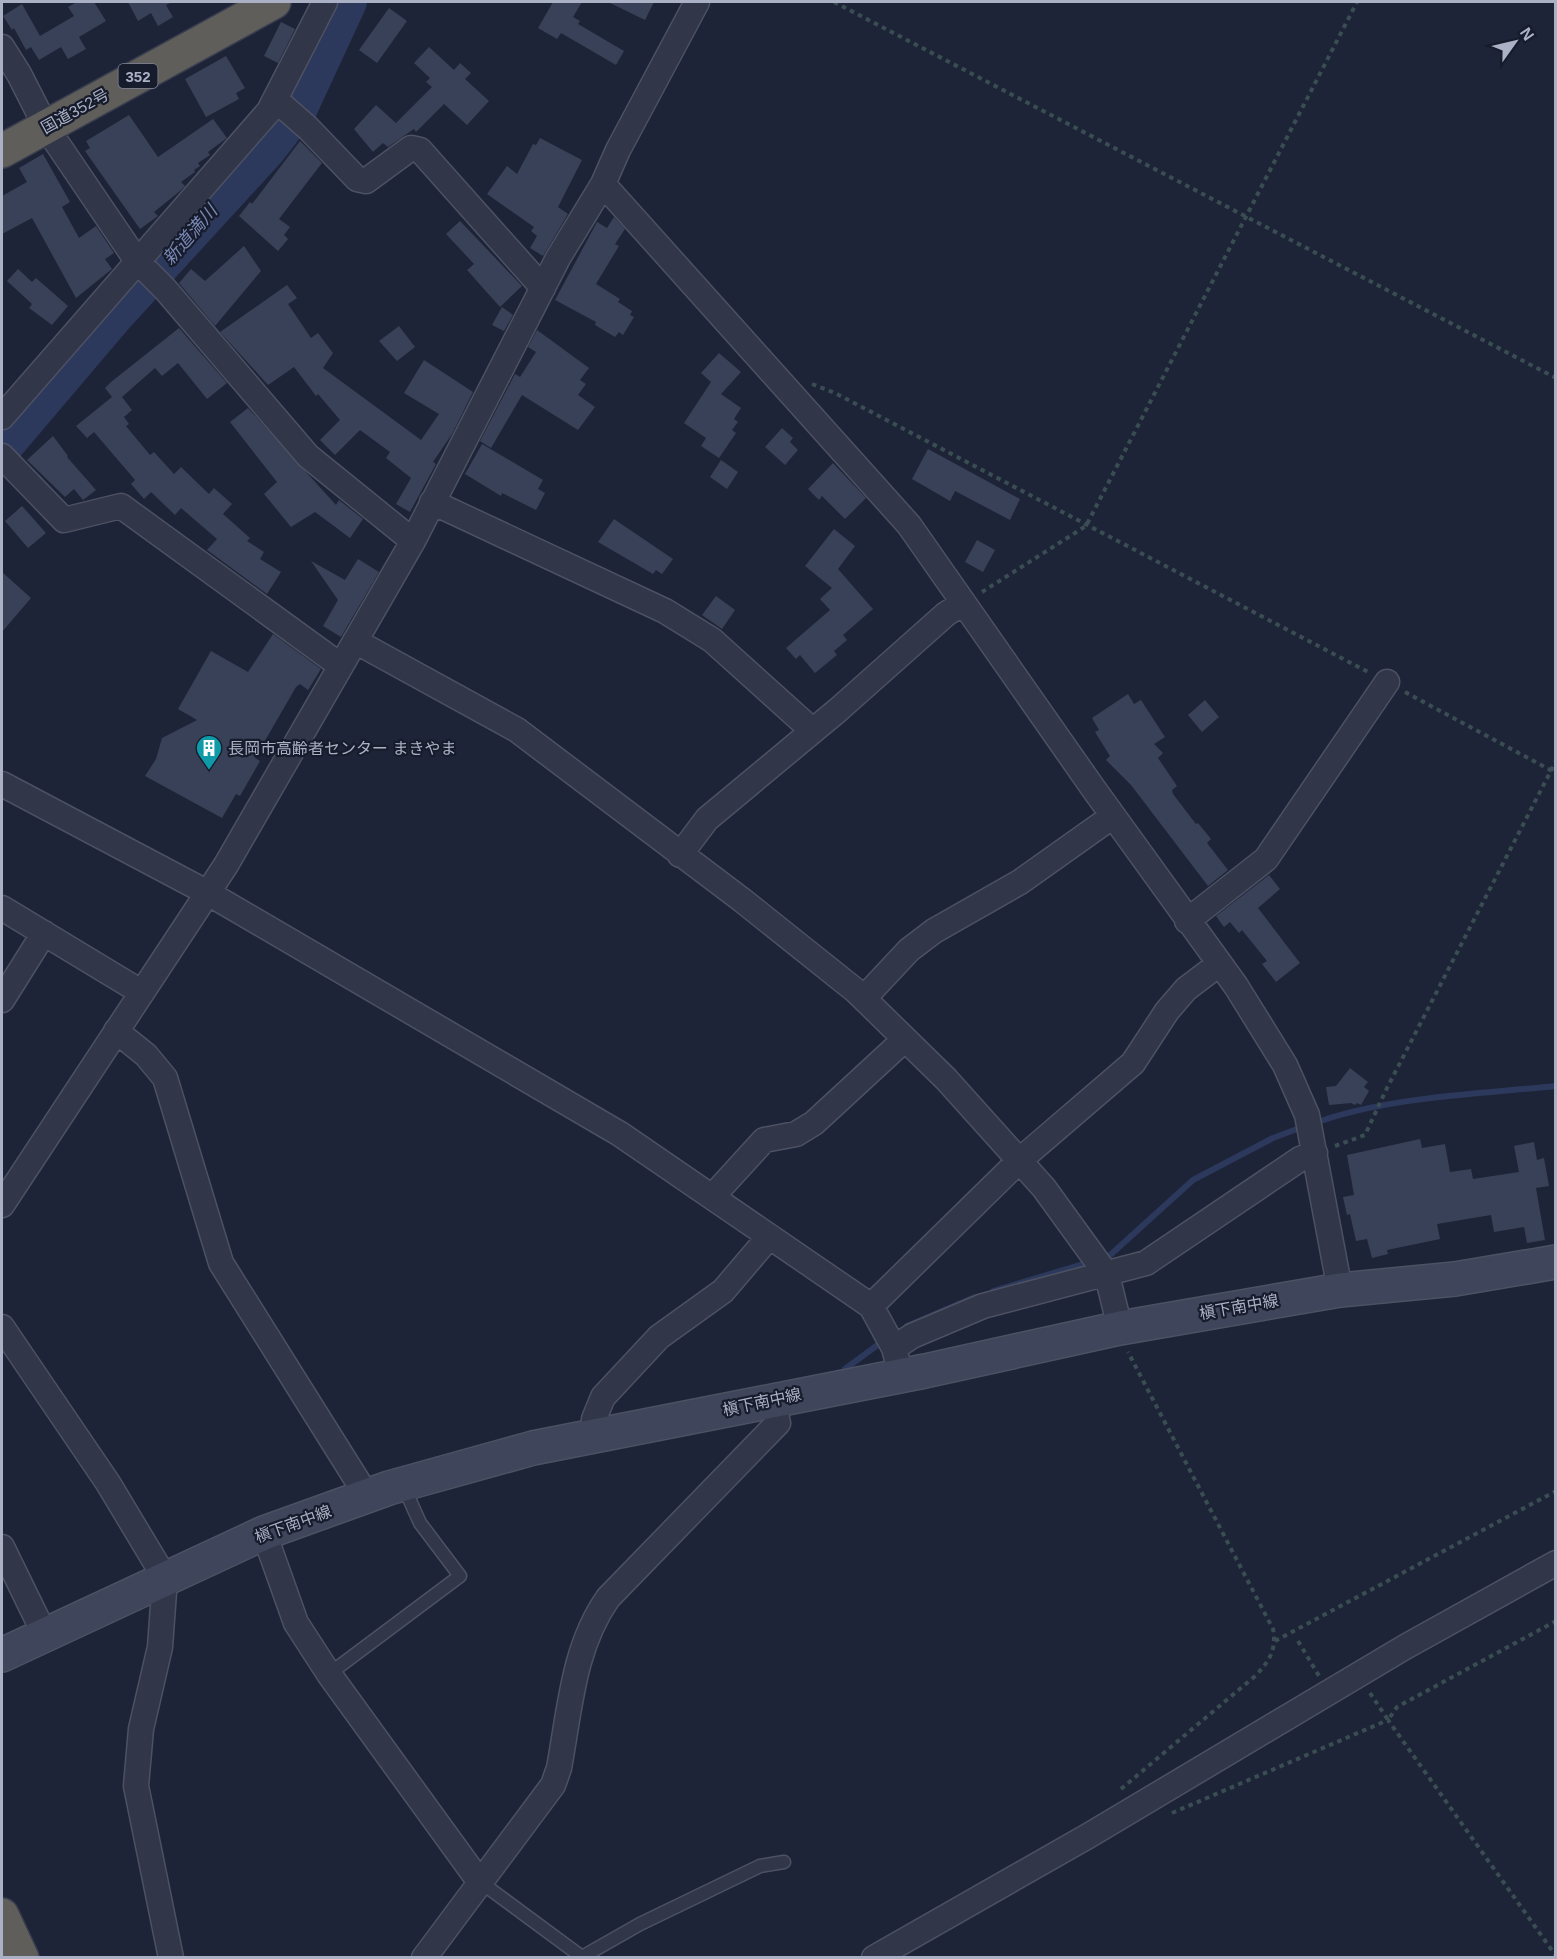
<svg xmlns="http://www.w3.org/2000/svg" width="1557" height="1959" font-family="Helvetica,'Noto Sans JP',sans-serif">
<rect width="100%" height="100%" fill="#1e2437"/>
<g fill="none" stroke-linecap="round" stroke-linejoin="round">
<path stroke="#2c385c" stroke-width="6" d="M 1315,1123 C 1386,1097 1479,1094 1556,1086
M 1102,1258 L 1108,1257 L 1193,1180 L 1273,1138 L 1305,1126
M 993,1291 L 1090,1262
M 907,1326 L 975,1297
M 845,1369 L 883,1341"/>
<path stroke="#2c385c" stroke-width="36" d="M 2,450 L 114,318 L 268,150 L 299,110 L 349,2"/>
</g>
<path fill="#394158" d="M 77,2 L 94,2 L 106,21 L 79,37 L 86,49 L 68,59 L 61,47 L 39,60 L 31,47 L 26,50 L 14,28 L 12,30 L 3,16 L 22,4 L 40,36 L 74,16 L 68,7 Z
M 128,2 L 172,2 L 166,5 L 173,17 L 158,26 L 151,13 L 138,21 Z
M 553,2 L 582,2 L 573,17 L 580,21 L 578,24 L 624,51 L 616,65 L 561,33 L 557,39 L 538,28 Z
M 608,2 L 654,2 L 645,20 Z
M 389,8 L 407,21 L 377,63 L 359,50 Z
M 281,22 L 295,29 L 278,63 L 264,56 Z
M 429,47 L 454,70 L 460,63 L 471,73 L 465,79 L 489,101 L 467,125 L 444,104 L 416,132 L 414,129 L 388,147 L 383,143 L 373,152 L 354,129 L 376,105 L 396,123 L 432,87 L 426,82 L 430,78 L 414,63 Z
M 226,56 L 245,88 L 236,93 L 239,99 L 206,117 L 185,79 Z
M 129,115 L 158,157 L 213,119 L 227,138 L 208,152 L 210,155 L 198,163 L 200,166 L 194,170 L 195,172 L 181,182 L 185,186 L 180,191 L 154,212 L 158,216 L 140,229 L 85,151 L 90,148 L 86,141 Z
M 540,138 L 582,160 L 558,207 L 568,214 L 543,256 L 530,248 L 537,236 L 531,231 L 534,227 L 487,194 L 507,166 L 517,174 L 533,144 L 536,145 Z
M 300,141 L 322,163 L 279,219 L 290,227 L 284,235 L 288,239 L 278,251 L 239,216 L 250,202 L 252,204 Z
M 43,154 L 70,202 L 62,207 L 79,238 L 96,226 L 114,253 L 105,259 L 112,269 L 76,298 L 32,218 L 2,234 L 2,196 L 27,182 L 19,168 Z
M 614,217 L 625,229 L 615,244 L 619,246 L 596,284 L 620,299 L 618,302 L 632,311 L 630,315 L 634,317 L 623,335 L 619,332 L 615,337 L 595,325 L 596,322 L 555,300 L 597,222 L 607,228 Z
M 460,221 L 522,286 L 500,307 L 467,270 L 474,264 L 446,234 Z
M 244,246 L 261,271 L 215,326 L 179,283 L 191,269 L 205,281 Z
M 18,269 L 32,282 L 36,278 L 68,306 L 52,325 L 29,308 L 32,304 L 7,281 Z
M 287,285 L 297,298 L 288,304 L 311,338 L 318,333 L 333,353 L 323,368 L 421,440 L 439,414 L 404,393 L 424,360 L 473,392 L 452,434 L 433,462 L 436,464 L 410,512 L 396,504 L 411,478 L 386,458 L 390,452 L 360,430 L 335,455 L 320,440 L 340,420 L 318,394 L 316,396 L 294,367 L 268,385 L 220,332 Z
M 502,307 L 513,315 L 504,331 L 492,325 Z
M 399,326 L 415,347 L 397,361 L 379,341 Z
M 179,328 L 227,383 L 207,399 L 178,363 L 162,376 L 155,368 L 122,397 L 132,410 L 124,417 L 129,424 L 126,426 L 150,455 L 154,452 L 174,474 L 181,467 L 209,494 L 214,488 L 232,504 L 223,514 L 250,538 L 247,541 L 264,552 L 260,559 L 281,572 L 267,594 L 207,550 L 217,539 L 181,508 L 175,515 L 151,492 L 144,499 L 131,484 L 135,480 L 94,432 L 87,438 L 76,426 L 112,397 L 105,388 L 111,382 Z
M 537,330 L 589,368 L 580,380 L 586,384 L 578,395 L 595,407 L 578,430 L 522,395 L 491,448 L 480,441 L 515,374 L 520,377 L 536,352 L 528,347 Z
M 719,353 L 741,372 L 721,394 L 741,408 L 734,419 L 738,422 L 732,430 L 736,433 L 719,458 L 701,446 L 706,438 L 684,423 L 711,382 L 701,373 Z
M 248,408 L 336,505 L 339,500 L 363,519 L 350,538 L 315,512 L 291,527 L 264,494 L 277,482 L 230,422 Z
M 782,428 L 793,438 L 790,442 L 798,450 L 785,465 L 765,447 Z
M 53,436 L 68,456 L 67,457 L 96,490 L 83,500 L 74,489 L 65,497 L 27,460 Z
M 482,444 L 543,480 L 538,489 L 545,493 L 536,510 L 502,493 L 501,496 L 465,474 Z
M 928,449 L 1020,499 L 1010,520 L 955,491 L 950,501 L 912,479 Z
M 721,460 L 738,472 L 727,489 L 710,477 Z
M 833,463 L 866,498 L 845,519 L 822,496 L 819,500 L 808,489 Z
M 22,506 L 46,533 L 28,548 L 5,521 Z
M 614,519 L 673,559 L 662,574 L 656,570 L 653,574 L 598,542 Z
M 834,529 L 855,546 L 838,569 L 873,609 L 843,635 L 847,640 L 834,651 L 837,655 L 815,673 L 800,655 L 796,659 L 786,648 L 830,610 L 820,599 L 832,588 L 805,566 Z
M 977,540 L 995,550 L 983,572 L 965,562 Z
M 358,559 L 379,572 L 341,637 L 323,626 L 338,600 L 311,561 L 345,580 Z
M 2,572 L 31,598 L 2,632 Z
M 716,596 L 735,610 L 722,629 L 702,615 Z
M 273,634 L 321,669 L 308,690 L 300,684 L 296,687 L 255,758 L 260,761 L 240,796 L 236,794 L 222,818 L 145,776 L 156,759 L 162,738 L 197,720 L 178,709 L 211,651 L 248,672 Z
M 1128,694 L 1134,704 L 1141,700 L 1165,737 L 1154,744 L 1163,753 L 1158,758 L 1177,786 L 1172,790 L 1173,794 L 1196,824 L 1198,823 L 1211,839 L 1207,843 L 1228,870 L 1208,886 L 1131,785 L 1106,760 L 1110,756 L 1095,732 L 1099,730 L 1092,718 Z
M 1205,700 L 1219,717 L 1202,732 L 1188,715 Z
M 1269,875 L 1280,889 L 1258,908 L 1300,963 L 1276,982 L 1262,964 L 1267,961 L 1242,930 L 1239,933 L 1230,922 L 1224,927 L 1216,916 Z
M 1350,1068 L 1368,1082 L 1364,1087 L 1369,1091 L 1361,1105 L 1357,1103 L 1355,1105 L 1351,1103 L 1329,1105 L 1326,1087 L 1336,1086 Z
M 1420,1139 L 1422,1148 L 1445,1144 L 1450,1172 L 1471,1169 L 1473,1179 L 1519,1172 L 1514,1146 L 1534,1142 L 1537,1160 L 1544,1158 L 1549,1186 L 1536,1188 L 1545,1240 L 1527,1243 L 1524,1227 L 1494,1232 L 1491,1215 L 1437,1224 L 1440,1239 L 1387,1250 L 1388,1254 L 1372,1258 L 1367,1239 L 1356,1241 L 1350,1214 L 1347,1215 L 1343,1197 L 1354,1195 L 1347,1155 Z"/>
<g fill="none" stroke-linecap="round" stroke-linejoin="round">
<g stroke="#4c5163" stroke-width="15">
<path id="service" d="M 329,1674 L 460,1576 L 420,1523 L 403,1485
M 479,1881 L 582,1957 L 640,1924 L 760,1866 L 784,1862"/>
</g>
<g stroke="#4c5163" stroke-width="27">
<path id="minor" d="M 2,47 L 19,74 L 46,127 L 137,261 L 165,289 L 308,456 L 413,541
M 276,100 L 308,128 L 357,179 L 366,181 L 411,148 L 420,150 L 543,288
M 603,184 L 909,525 L 1093,788 L 1236,986 L 1285,1065 L 1307,1115 L 1340,1290
M 2,417 L 269,111 L 325,2
M 2,456 L 64,520 L 121,506 L 341,666
M 432,502 L 665,611 L 712,640 L 813,731
M 355,641 L 517,730 L 742,900 L 856,991 L 946,1079 L 1044,1188 L 1107,1275 L 1120,1328
M 2,784 L 208,893 L 620,1134 L 871,1306 L 894,1348 L 901,1375
M 680,855 L 707,819 L 838,710 L 946,614 L 963,603
M 2,908 L 141,992
M 1187,921 L 1266,859 L 1387,682
M 864,998 L 909,950 L 934,931 L 1020,882 L 1113,816
M 2,1000 L 44,933
M 116,1031 L 146,1055 L 165,1078 L 221,1263 L 367,1496
M 712,1197 L 764,1140 L 796,1134 L 814,1123 L 904,1040
M 2,1205 L 226,865 L 413,541 L 558,258 L 603,184 L 618,150 L 697,2
M 871,1306 L 1020,1160 L 1133,1063 L 1167,1011 L 1186,989 L 1219,964
M 2,1327 L 108,1483 L 165,1578 L 160,1647 L 141,1729 L 136,1786 L 171,1958
M 894,1348 L 912,1336 L 983,1306 L 1146,1263 L 1300,1159 L 1315,1153
M 593,1436 L 594,1419 L 603,1397 L 659,1337 L 723,1291 L 769,1237
M 264,1533 L 296,1623 L 329,1674 L 479,1881
M 2,1547 L 44,1633
M 424,1958 L 553,1785 L 559,1768 C 570,1709 573,1648 608,1598 L 778,1423 L 773,1400
M 874,1958 L 1088,1836 L 1405,1647 L 1556,1563"/>
</g>
<g stroke="#4c5163" stroke-width="36">
<path id="secondary" d="M 2,1655 L 264,1533 L 389,1488 L 533,1448 L 925,1371 L 1120,1328 L 1340,1290 L 1455,1279 L 1556,1262"/>
</g>
<g stroke="#393e4f" stroke-width="36">
<path id="trunk" d="M 2,151 L 274,2
M 2,1915 L 22,1958"/>
</g>
<path stroke="#3a4d53" stroke-width="4" stroke-dasharray="4.5 4.5" stroke-linecap="butt" d="M 834,2 L 1556,378
M 812,384 L 835,393 L 1370,673
M 982,592 L 1086,526 L 1357,2
M 1405,692 L 1556,773
M 1335,1146 L 1365,1135 L 1387,1088 L 1556,761
M 1275,1641 L 1556,1491
M 1298,1641 L 1319,1676
M 1370,1693 L 1388,1720 L 1397,1707 L 1556,1621
M 1121,1789 L 1254,1677 C 1269,1662 1277,1650 1273,1629 L 1128,1352
M 1172,1813 L 1388,1720 L 1556,1956"/>
<use href="#service" stroke="#313748" stroke-width="12"/>
<use href="#minor" stroke="#313748" stroke-width="24"/>
<use href="#secondary" stroke="#3f455b" stroke-width="33"/>
<use href="#trunk" stroke="#5f5e5b" stroke-width="33"/>
</g>
<defs>
<g id="building-pin" transform="scale(1.35)"><path d="M0 17L-7.5 6A9.5 9.5 0 1 1 7.5 6Z" fill="#0f9aa8" stroke="#171c2c"/><path d="M-4-6H4V6H1V3H-1V6H-4ZM-2.5-4.3h1.7v1.8h-1.7ZM.8-4.3h1.7v1.8H.8ZM-2.5-1h1.7V.8h-1.7ZM.8-1h1.7V.8H.8Z" fill="#fff"/></g>
</defs>
<g fill-rule="evenodd">
<use href="#building-pin" x="209" y="748"/>
</g>
<g text-anchor="middle" dominant-baseline="central" stroke-width="4.5" stroke-linejoin="round" paint-order="stroke">
<rect fill="#171c2c" stroke="#7f8497" stroke-width="1.5" x="118.5" y="64" width="39" height="24" rx="4.5"/>
<g font-size="15" font-weight="bold" fill="#abb1c5">
<text x="138" y="76">352</text>
</g>
<g font-size="16" fill="#abb1c5" stroke="#171c2c">
<text transform="translate(75 111) rotate(-29)">国道352号</text>
<text transform="translate(1239 1307) rotate(-10)">槇下南中線</text>
<text transform="translate(762 1402) rotate(-12)">槇下南中線</text>
<text transform="translate(293 1524) rotate(-20)">槇下南中線</text>
</g>
<g font-size="16" fill="#abb1c5" stroke="#171c2c" text-anchor="start">
<text x="228" y="748">長岡市高齢者センター まきやま</text>
</g>
<g font-size="18" font-style="italic" fill="#7988b4" stroke="#171c2c">
<text transform="translate(190 235) rotate(-49)">新道満川</text>
</g>
</g>
<rect width="1557" height="1959" fill="none" stroke="#abb1c5" stroke-width="6"/>
<g transform="translate(1515 42) rotate(56)" stroke="#171c2c" stroke-width="4.5" paint-order="stroke">
<path d="M0-4.5L10 22L0 15L-10 22Z" fill="#abb1c5"/>
<text y="-9" font-size="16" font-weight="bold" text-anchor="middle" fill="#abb1c5">N</text>
</g>
</svg>
